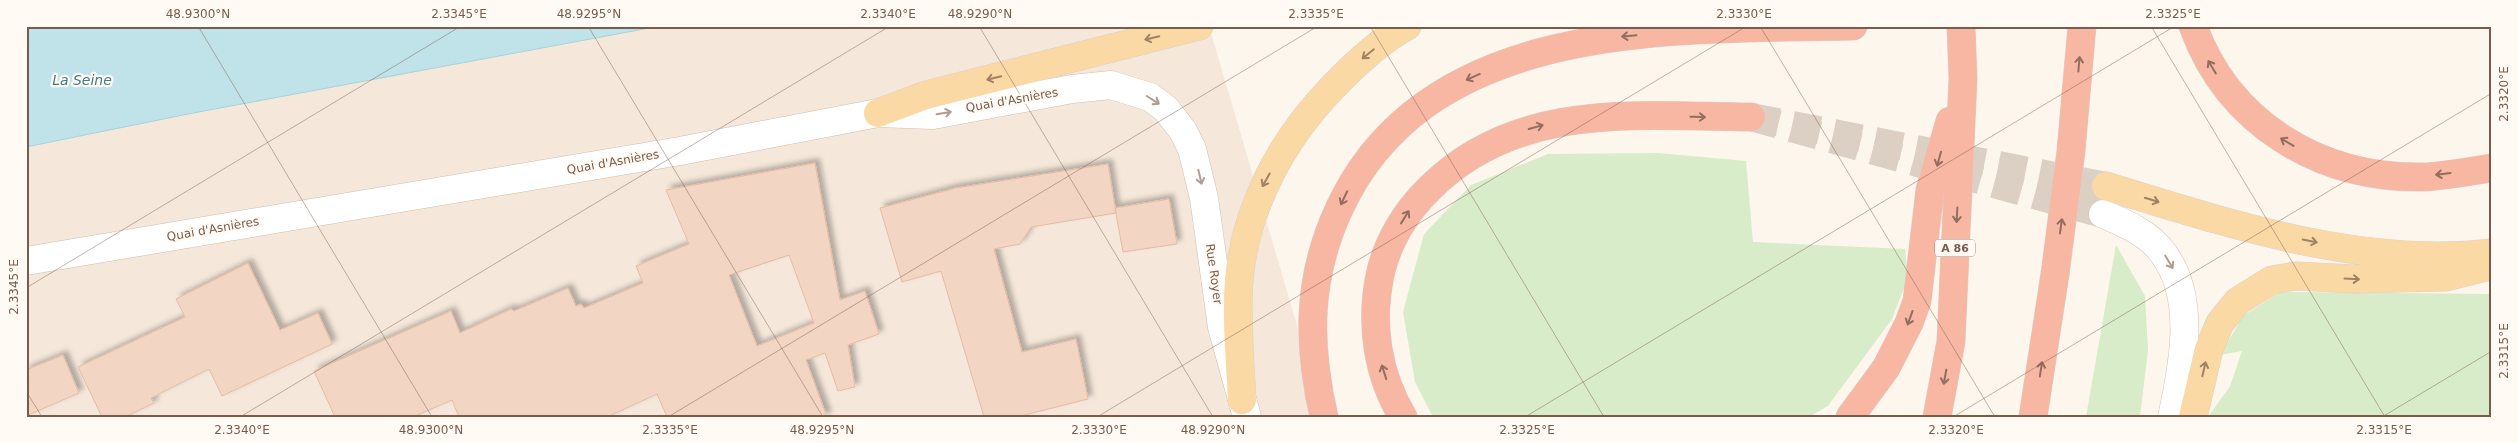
<svg xmlns="http://www.w3.org/2000/svg" width="2518" height="443" font-family="'DejaVu Sans',sans-serif">
<defs>
<filter id="shadow"><feDropShadow dx="4.5" dy="-4.5" stdDeviation="2.5" flood-color="#0004"/></filter>
</defs>
<rect width="100%" height="100%" fill="#fdf6ec"/>
<path fill="#f5e8da" d="M 660,26 L 1209,26 L 1324,417 L 26,417 L 26,147 L 188,114 Z"/>
<path fill="#d8ecc9" d="M 1658,153 L 1746,161 L 1753,242 L 1905,249 L 1908,278 L 1892,319 L 1828,406 L 1809,417 L 1433,417 L 1415,382 L 1403,312 L 1424,234 L 1471,185 L 1548,154 Z
M 2116,245 L 2145,296 L 2148,350 L 2140,417 L 2086,417 Z
M 2280,292 L 2492,294 L 2492,417 L 2208,417 L 2230,386 L 2242,351 L 2220,355 L 2243,316 Z"/>
<path fill="#bfe3e8" stroke="#a5d3da" d="M 26,26 L 660,26 L 188,114 L 26,147 Z"/>
<path fill="#f3d5c3" stroke="#e6bba3" fill-rule="evenodd" filter="url(#shadow)" d="M 815,163 L 840,300 L 865,291 L 879,334 L 848,345 L 855,387 L 838,391 L 825,353 L 806,360 L 827,417 L 667,417 L 657,394 L 607,417 L 459,417 L 452,400 L 413,417 L 335,417 L 314,371 L 451,311 L 460,333 L 511,309 L 514,311 L 568,288 L 576,306 L 581,304 L 584,308 L 643,283 L 636,266 L 689,244 L 666,190 ZM 789,255 L 814,323 L 757,346 L 729,275 Z
M 1108,164 L 1116,213 L 1031,227 L 1020,244 L 994,249 L 1022,352 L 1076,339 L 1088,399 L 1017,417 L 984,417 L 941,271 L 902,282 L 880,208 L 956,188 Z
M 1169,199 L 1177,244 L 1123,252 L 1115,208 Z
M 248,263 L 280,330 L 318,313 L 332,344 L 222,396 L 209,369 L 151,398 L 154,403 L 125,417 L 102,417 L 78,367 L 185,317 L 176,299 Z
M 63,355 L 79,393 L 26,416 L 26,370 Z"/>
<g fill="none" stroke-linecap="round" stroke-linejoin="round">
<path stroke="#dcd0c4" stroke-width="28" stroke-dasharray="28 14" stroke-linecap="butt" d="M 1751,117 L 2103,214"/>
<path stroke="#dcd0c4" stroke-width="28" stroke-dasharray="28 14" stroke-linecap="butt" d="M 1751,117 L 2106,186"/>
<g stroke="#d1beb0" stroke-width="29">
<path id="street" d="M 26,261 L 680,151 L 878,113 L 933,115 L 1072,89 L 1111,85 L 1150,97 L 1166,109 L 1183,131 L 1192,149 L 1204,198 L 1222,327 L 1247,417"/>
</g>
<g stroke="#d6c0b0" stroke-width="29">
<path id="secondary" d="M 2103,214 C 2124,223 2149,233 2163,253 C 2197,298 2183,366 2172,417"/>
</g>
<g stroke="#dad1cd" stroke-width="29">
<path id="primary" d="M 878,113 L 926,95 L 1199,26
M 2106,186 C 2230,224 2361,268 2492,253
M 1242,400 C 1240,360 1236,319 1239,279 C 1246,206 1282,140 1332,88 C 1354,65 1379,41 1407,26
M 2193,417 L 2209,349 L 2220,323 L 2238,301 L 2272,280 L 2296,276 L 2354,279 L 2446,277 L 2490,266"/>
</g>
<g stroke="#dad1cd" stroke-width="29">
<path id="highway" d="M 2193,26 C 2229,125 2321,179 2424,177 C 2446,176 2470,171 2492,168
M 1324,417 C 1307,343 1307,277 1340,207 C 1429,17 1676,30 1853,26
M 1403,417 C 1377,374 1370,324 1380,275 C 1387,242 1406,211 1430,188 C 1517,101 1638,116 1751,117
M 1850,417 L 1886,368 L 1909,323 L 1917,301 L 1930,190 L 1950,121
M 1937,417 L 1951,341 L 1963,79 L 1961,26
M 2033,417 L 2055,274"/>
</g>
<use href="#street" stroke="#fff" stroke-width="28"/>
<use href="#secondary" stroke="#fff" stroke-width="28"/>
<use href="#primary" stroke="#fbd9a5" stroke-width="28"/>
<use href="#highway" stroke="#f7b7a3" stroke-width="28"/>
<g stroke="#dad1cd" stroke-width="29" stroke-linecap="butt">
<path id="highway-bridge" d="M 2055,274 L 2071,151 L 2082,26"/>
</g>
<use href="#highway-bridge" stroke="#f7b7a3" stroke-width="28"/>
</g>
<defs><path id="oneway-shaft" d="M-6 0H5M1.5-3L5.5 0L1.5 3" fill="none" stroke-width="1.6" stroke-linecap="round" stroke-linejoin="round" transform="scale(1.25)"/></defs>
<g stroke="#936e5e">
<use href="#oneway-shaft" transform="translate(1629 36) rotate(175)"/>
<use href="#oneway-shaft" transform="translate(2079 64) rotate(-85)"/>
<use href="#oneway-shaft" transform="translate(2212 67) rotate(-121)"/>
<use href="#oneway-shaft" transform="translate(1473 77) rotate(156)"/>
<use href="#oneway-shaft" transform="translate(1698 117) rotate(1)"/>
<use href="#oneway-shaft" transform="translate(1536 127) rotate(-15)"/>
<use href="#oneway-shaft" transform="translate(2287 142) rotate(-149)"/>
<use href="#oneway-shaft" transform="translate(1939 159) rotate(106)"/>
<use href="#oneway-shaft" transform="translate(2443 174) rotate(173)"/>
<use href="#oneway-shaft" transform="translate(1344 198) rotate(115)"/>
<use href="#oneway-shaft" transform="translate(1957 215) rotate(93)"/>
<use href="#oneway-shaft" transform="translate(1405 217) rotate(-58)"/>
<use href="#oneway-shaft" transform="translate(2061 226) rotate(-82)"/>
<use href="#oneway-shaft" transform="translate(1910 318) rotate(110)"/>
<use href="#oneway-shaft" transform="translate(2041 369) rotate(-81)"/>
<use href="#oneway-shaft" transform="translate(1384 372) rotate(-108)"/>
<use href="#oneway-shaft" transform="translate(1945 377) rotate(100)"/>
</g>
<g stroke="#a18267">
<use href="#oneway-shaft" transform="translate(1152 38) rotate(166)"/>
<use href="#oneway-shaft" transform="translate(1368 54) rotate(141)"/>
<use href="#oneway-shaft" transform="translate(994 78) rotate(166)"/>
<use href="#oneway-shaft" transform="translate(1266 180) rotate(119)"/>
<use href="#oneway-shaft" transform="translate(2152 200) rotate(17)"/>
<use href="#oneway-shaft" transform="translate(2310 241) rotate(12)"/>
<use href="#oneway-shaft" transform="translate(2352 279) rotate(3)"/>
<use href="#oneway-shaft" transform="translate(2204 369) rotate(-77)"/>
</g>
<g stroke="#af9d94">
<use href="#oneway-shaft" transform="translate(1153 100) rotate(32)"/>
<use href="#oneway-shaft" transform="translate(944 113) rotate(-10)"/>
<use href="#oneway-shaft" transform="translate(1200 177) rotate(77)"/>
<use href="#oneway-shaft" transform="translate(2169 262) rotate(59)"/>
</g>
<path fill="none" stroke="#7a5c4d" stroke-width="1" stroke-opacity="0.45" d="M 198,26 L 432,417M 588,26 L 823,417M 979,26 L 1213,417M 1370,26 L 1604,417M 1760,26 L 1995,417M 2151,26 L 2385,417M 26,30 L 33,26M 26,288 L 461,26M 26,391 L 42,417M 240,417 L 890,26M 668,417 L 1318,26M 1097,417 L 1747,26M 1525,417 L 2175,26M 1953,417 L 2492,93M 2382,417 L 2492,351"/>
<g text-anchor="middle" dominant-baseline="central" stroke-width="4.5" stroke-linejoin="round" paint-order="stroke">
<rect fill="#fffaf3" stroke="#a28b7f" stroke-width="1" x="1935" y="239.5" width="40" height="17" rx="4"/>
<g font-size="11" font-weight="bold" fill="#7a5c4d">
<text x="1955" y="248">A 86</text>
</g>
<g font-size="12" fill="#7a5c4d" stroke="#fffaf3">
<text transform="translate(1012 100) rotate(-10)">Quai d'Asnières</text>
<text transform="translate(613 162) rotate(-10)">Quai d'Asnières</text>
<text transform="translate(213 229) rotate(-10)">Quai d'Asnières</text>
<text transform="translate(1214 274) rotate(82)">Rue Royer</text>
</g>
<g font-size="14" font-style="italic" fill="#437c86" stroke="#fffaf3">
<text x="82" y="80">La Seine</text>
</g>
</g>
<rect width="2518" height="443" fill="none" stroke="#fffaf3" stroke-width="55"/>
<rect x="28" y="28" width="2462" height="388" fill="none" stroke="#7a5c4d" stroke-width="2"/>
<g font-size="12" text-anchor="middle" fill="#7a5c4d">
<text x="198" y="18">48.9300°N</text>
<text x="459" y="18">2.3345°E</text>
<text x="589" y="18">48.9295°N</text>
<text x="888" y="18">2.3340°E</text>
<text x="980" y="18">48.9290°N</text>
<text x="1316" y="18">2.3335°E</text>
<text x="1744" y="18">2.3330°E</text>
<text x="2173" y="18">2.3325°E</text>
<text transform="translate(2504 94) rotate(-90)" y="4">2.3320°E</text>
<text transform="translate(14 287) rotate(-90)" y="4">2.3345°E</text>
<text transform="translate(2504 351) rotate(-90)" y="4">2.3315°E</text>
<text x="242" y="434">2.3340°E</text>
<text x="431" y="434">48.9300°N</text>
<text x="670" y="434">2.3335°E</text>
<text x="822" y="434">48.9295°N</text>
<text x="1099" y="434">2.3330°E</text>
<text x="1213" y="434">48.9290°N</text>
<text x="1527" y="434">2.3325°E</text>
<text x="1956" y="434">2.3320°E</text>
<text x="2384" y="434">2.3315°E</text>
</g>
</svg>
